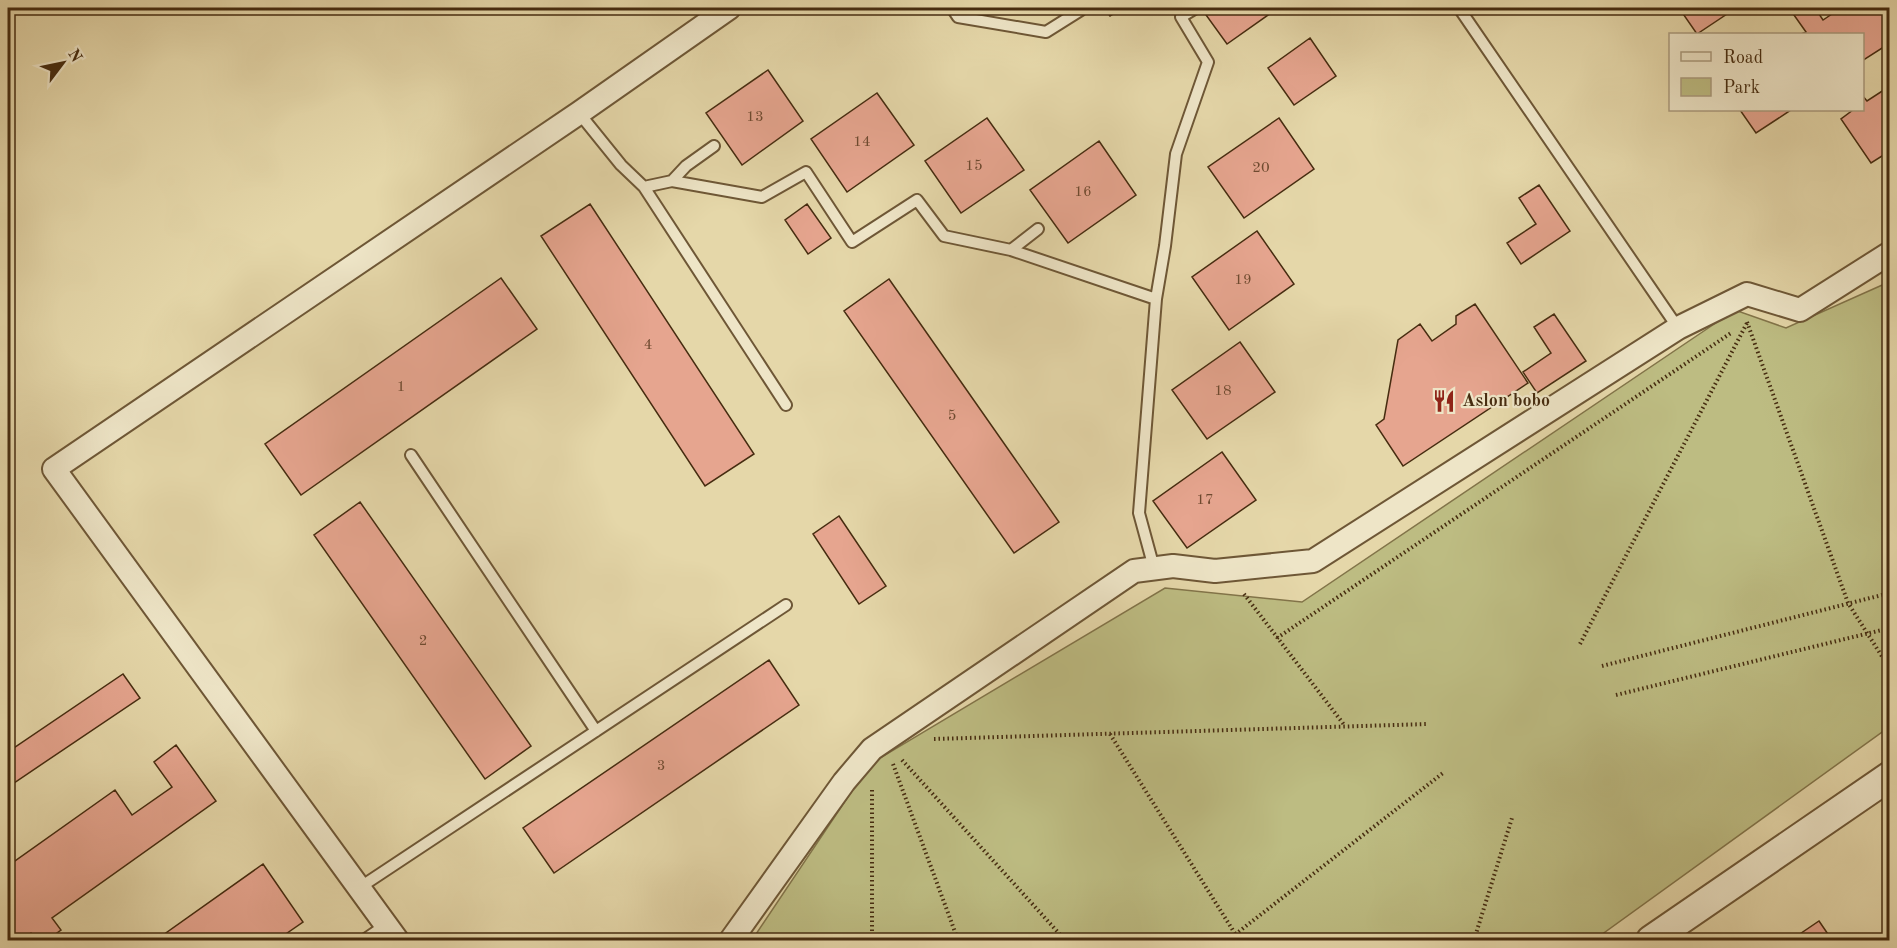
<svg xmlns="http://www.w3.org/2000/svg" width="1897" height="948" font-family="'Old Standard TT',serif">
<rect width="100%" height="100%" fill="#e5d7a9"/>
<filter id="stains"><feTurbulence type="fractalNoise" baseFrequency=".00333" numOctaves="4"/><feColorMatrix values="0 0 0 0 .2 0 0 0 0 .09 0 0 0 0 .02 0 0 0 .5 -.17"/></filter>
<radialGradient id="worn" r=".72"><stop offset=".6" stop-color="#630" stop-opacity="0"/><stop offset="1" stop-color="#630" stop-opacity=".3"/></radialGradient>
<path fill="#bdbc82" stroke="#827449" stroke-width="1.5" d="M 1889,282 L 1889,727 L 1594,940 L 752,940 L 870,764 L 1165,588 L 1302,602 L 1735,310 L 1786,328 Z"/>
<path fill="#e6a58f" stroke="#462c10" stroke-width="1.5" d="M 1104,8 L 1123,8 L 1110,16 Z
M 1201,8 L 1278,8 L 1227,44 Z
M 1679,8 L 1736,8 L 1697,34 Z
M 1789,8 L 1815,8 L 1823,20 L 1841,8 L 1890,8 L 1890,43 L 1862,61 L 1862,34 L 1801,34 L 1806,32 Z
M 1310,38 L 1336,76 L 1294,105 L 1268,68 Z
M 768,70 L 803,121 L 742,165 L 706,113 Z
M 1890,86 L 1890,151 L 1871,163 L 1841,119 L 1853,110 L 1862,110 L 1862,95 L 1867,101 Z
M 877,93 L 914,145 L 847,192 L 811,139 Z
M 1740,110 L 1791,110 L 1756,133 Z
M 987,118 L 1024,170 L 961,213 L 925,161 Z
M 1279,118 L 1314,169 L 1244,218 L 1208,167 Z
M 1099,141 L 1136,195 L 1068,243 L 1030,190 Z
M 1539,185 L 1570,231 L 1521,264 L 1507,243 L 1536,224 L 1519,198 Z
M 590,204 L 754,454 L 705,486 L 541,236 Z
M 807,204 L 831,238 L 808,254 L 785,220 Z
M 1257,231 L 1294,284 L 1229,330 L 1192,277 Z
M 501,278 L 537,329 L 301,495 L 265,444 Z
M 889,279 L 1059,522 L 1014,553 L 844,311 Z
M 1475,304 L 1528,383 L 1403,466 L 1376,425 L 1384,419 L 1398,340 L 1420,324 L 1432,341 L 1456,324 L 1456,316 Z
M 1554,314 L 1586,361 L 1537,393 L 1523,372 L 1551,353 L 1534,327 Z
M 1240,342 L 1275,392 L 1207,439 L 1172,390 Z
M 1222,452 L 1256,500 L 1187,548 L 1153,501 Z
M 360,502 L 531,746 L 485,779 L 314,535 Z
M 839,516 L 886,586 L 859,604 L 813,534 Z
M 769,660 L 799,705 L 554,873 L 523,828 Z
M 123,674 L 140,698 L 8,787 L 8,752 Z
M 176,745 L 216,801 L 52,918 L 61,930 L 47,940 L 36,940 L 31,933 L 20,940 L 8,940 L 8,866 L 115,790 L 132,815 L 172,787 L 154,762 Z
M 263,864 L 303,922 L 277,940 L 156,940 Z
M 1819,921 L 1832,940 L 1791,940 Z"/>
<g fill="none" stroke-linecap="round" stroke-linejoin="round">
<g stroke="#6e5736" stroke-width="14">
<path id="service" d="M 952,8 L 958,17 L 1046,32 L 1081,10
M 1459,8 L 1678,328
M 579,113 L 621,165 L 644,187
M 714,146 L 686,166 L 672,181 L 762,197 L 806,172 L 852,242 L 917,200 L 944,236 L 1011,250 L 1038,229
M 672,181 L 644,187 L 786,405
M 1011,250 L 1156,299
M 411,455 L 596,731
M 1154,568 L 1139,513 L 1156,299 L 1165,246 L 1176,154 L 1208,62 L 1181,17 L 1196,8
M 359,888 L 786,605
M 364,940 L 386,925"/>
</g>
<g stroke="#6e5736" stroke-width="26">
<path id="minor" d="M 397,940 L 54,469 L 579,113 L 729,8
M 731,940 L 844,782 L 872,749 L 1134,571 L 1173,566 L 1215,571 L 1313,561 L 1678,328 L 1747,294 L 1800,310 L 1890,253"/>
</g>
<g stroke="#6e5736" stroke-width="32">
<path id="tertiary" d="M 1651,940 L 1890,776"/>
</g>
<path stroke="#462c10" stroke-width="4" stroke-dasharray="1.5 3" stroke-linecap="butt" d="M 1747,322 L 1848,603 L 1890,669
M 1244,594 L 1345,726
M 1277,638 L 1731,333
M 1580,644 L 1747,323
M 1602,666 L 1890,593
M 1616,695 L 1890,628
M 1110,734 L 1239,940
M 934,739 L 1428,724
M 902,760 L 1065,940
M 893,764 L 958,940
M 872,940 L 872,789
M 1228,940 L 1443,773
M 1474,940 L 1512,818"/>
<use href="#service" stroke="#eee5c7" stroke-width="10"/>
<use href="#minor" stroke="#eee5c7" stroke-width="22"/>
<use href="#tertiary" stroke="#eee5c7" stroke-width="28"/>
</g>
<defs>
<g id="restaurant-bare" transform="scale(1.8)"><path d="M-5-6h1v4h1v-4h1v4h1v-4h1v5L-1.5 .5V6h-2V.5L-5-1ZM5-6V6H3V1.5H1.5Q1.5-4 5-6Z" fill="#8f2418" stroke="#eee5c7" stroke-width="2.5" paint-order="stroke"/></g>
</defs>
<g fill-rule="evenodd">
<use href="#restaurant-bare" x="1444" y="401"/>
</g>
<g text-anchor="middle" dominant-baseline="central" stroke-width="4.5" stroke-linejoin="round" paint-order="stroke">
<g font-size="15" fill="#6e4a30">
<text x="755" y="117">13</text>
<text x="862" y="142">14</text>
<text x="974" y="166">15</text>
<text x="1261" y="168">20</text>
<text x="1083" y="192">16</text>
<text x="1243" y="280">19</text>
<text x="648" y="345">4</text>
<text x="401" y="387">1</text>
<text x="1223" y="391">18</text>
<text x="952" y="416">5</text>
<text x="1205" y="500">17</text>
<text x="423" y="641">2</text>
<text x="661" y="766">3</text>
</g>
<g font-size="18" font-weight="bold" fill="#462c10" stroke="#eee5c7" text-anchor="start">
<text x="1462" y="401">Aslon bobo</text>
</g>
</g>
<rect width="1897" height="948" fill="none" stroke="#e5d7a9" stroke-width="30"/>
<rect x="9" y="9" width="1879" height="930" fill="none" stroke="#462c10" stroke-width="3"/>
<rect x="15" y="15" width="1867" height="918" fill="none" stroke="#462c10" stroke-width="1.5"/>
<rect x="1669" y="33" width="195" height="78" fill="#eee5c7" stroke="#ab9b7e" stroke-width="1.5"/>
<rect x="1681" y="52" width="30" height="9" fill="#eee5c7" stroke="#ab9b7e" stroke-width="1.5"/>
<text x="1723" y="63" font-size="18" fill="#462c10">Road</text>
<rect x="1681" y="78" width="30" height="18" fill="#bdbc82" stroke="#ab9b7e" stroke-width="1.5"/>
<text x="1723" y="93" font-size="18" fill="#462c10">Park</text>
<g transform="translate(63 63) rotate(58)" stroke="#eee5c7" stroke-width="4.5" paint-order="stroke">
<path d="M0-4.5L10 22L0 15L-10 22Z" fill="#462c10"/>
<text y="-9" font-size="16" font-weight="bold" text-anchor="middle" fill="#462c10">N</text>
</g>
<rect width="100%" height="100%" filter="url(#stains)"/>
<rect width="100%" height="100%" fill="url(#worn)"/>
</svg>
